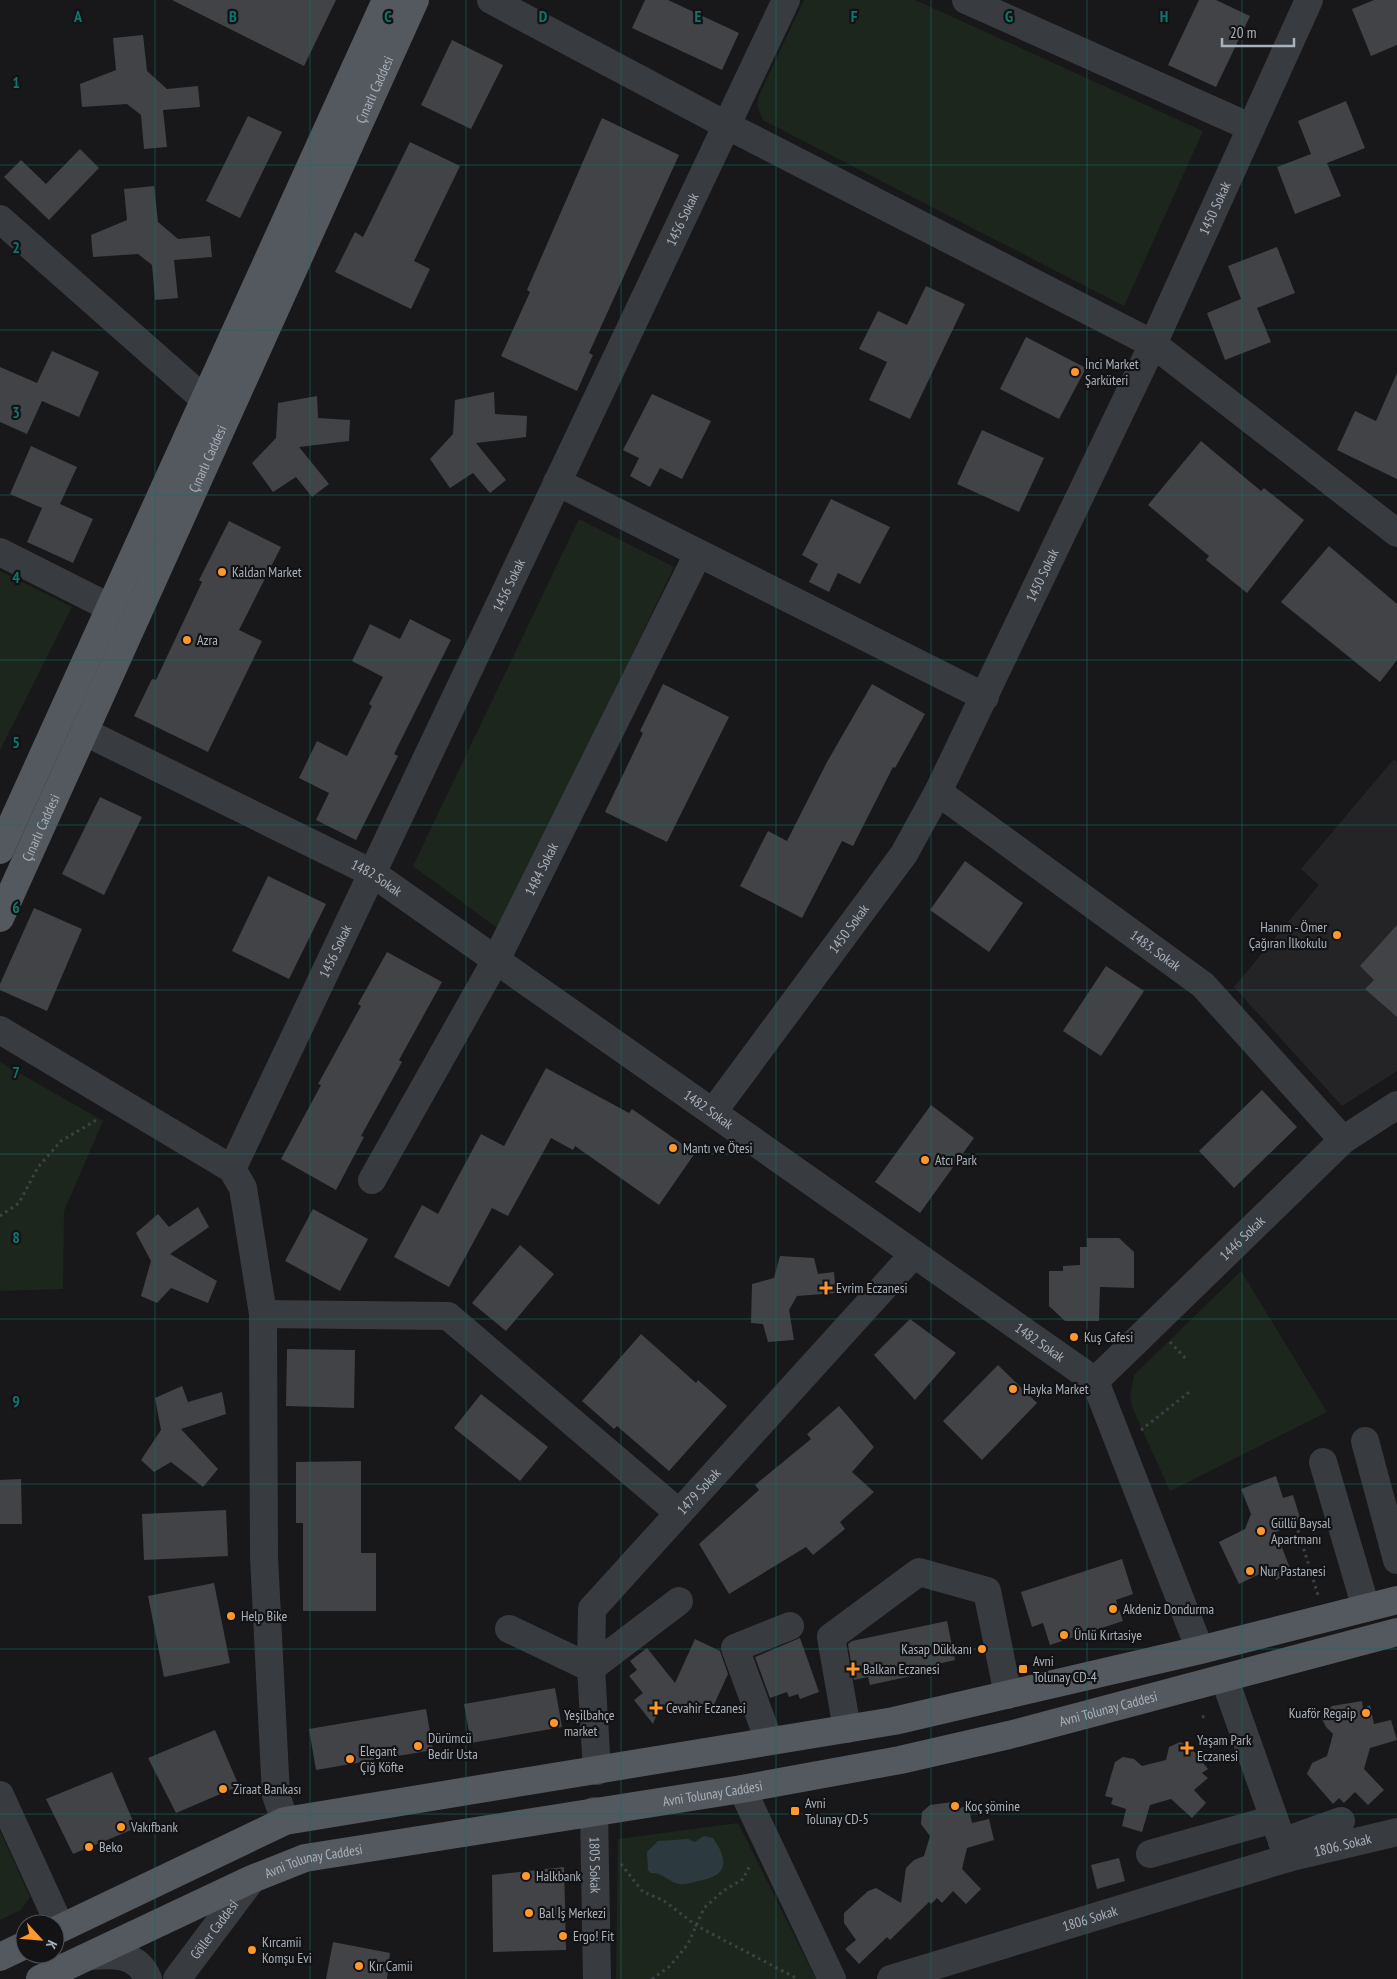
<svg xmlns="http://www.w3.org/2000/svg" width="1397" height="1979" font-family="'PT Sans Narrow',sans-serif">
<rect width="100%" height="100%" fill="#18181a"/>
<path fill="#242427" d="M 1394,759 L 1397,762 L 1397,1071 L 1342,1106 L 1234,987 L 1319,885 L 1301,869 Z"/>
<path fill="#1d261d" d="M 804,0 L 915,0 L 1203,131 L 1124,306 L 763,120 L 757,105 L 759,95 Z
M 579,519 L 674,567 L 500,930 L 413,866 Z
M 0,571 L 72,607 L 0,750 Z
M 0,1062 L 103,1121 L 64,1211 L 63,1289 L 0,1291 Z
M 1241,1271 L 1327,1412 L 1170,1491 L 1132,1407 L 1130,1397 L 1134,1375 Z
M 738,1823 L 816,1979 L 616,1979 L 618,1839 Z
M 0,1831 L 30,1897 L 21,1910 L 0,1920 Z"/>
<path fill="#2c3a40" d="M 704,1836 L 713,1838 C 727,1858 730,1875 702,1880 C 692,1882 689,1885 679,1884 C 668,1882 663,1872 651,1873 L 648,1870 L 647,1852 L 658,1841 L 688,1839 L 695,1842 Z"/>
<path fill="#424347" d="M 172,0 L 336,0 L 304,66 Z
M 645,0 L 668,0 L 739,33 L 722,70 L 632,28 Z
M 1199,0 L 1216,0 L 1250,16 L 1216,87 L 1168,65 Z
M 1374,0 L 1397,0 L 1397,45 L 1371,56 L 1352,9 Z
M 143,35 L 147,71 L 167,89 L 198,86 L 200,107 L 163,110 L 167,147 L 144,149 L 141,115 L 127,104 L 82,107 L 80,84 L 116,70 L 113,38 Z
M 452,40 L 503,65 L 471,129 L 421,105 Z
M 1346,101 L 1365,148 L 1327,163 L 1341,196 L 1295,214 L 1277,167 L 1311,154 L 1298,121 Z
M 248,116 L 282,132 L 240,218 L 206,201 Z
M 602,118 L 679,155 L 589,353 L 593,355 L 577,391 L 501,356 L 530,292 L 527,290 Z
M 410,142 L 460,166 L 414,261 L 430,269 L 411,309 L 335,272 L 355,232 L 363,237 Z
M 80,149 L 99,168 L 49,220 L 4,177 L 21,160 L 46,184 Z
M 154,186 L 158,222 L 178,239 L 210,236 L 212,257 L 174,260 L 178,298 L 155,300 L 152,265 L 138,254 L 93,257 L 91,235 L 127,220 L 124,189 Z
M 1277,247 L 1295,293 L 1257,308 L 1271,342 L 1225,360 L 1207,313 L 1241,299 L 1228,266 Z
M 926,286 L 965,304 L 910,419 L 869,400 L 887,362 L 859,349 L 878,311 L 907,325 Z
M 1026,337 L 1086,368 L 1059,419 L 1000,389 Z
M 52,351 L 99,372 L 79,417 L 42,401 L 27,434 L 0,422 L 0,367 L 37,383 Z
M 1397,373 L 1397,479 L 1337,450 L 1355,411 L 1376,421 Z
M 494,392 L 495,414 L 527,416 L 526,437 L 476,443 L 506,480 L 490,493 L 473,473 L 450,488 L 430,459 L 453,434 L 455,400 Z
M 652,394 L 711,421 L 682,479 L 660,468 L 650,487 L 630,476 L 639,458 L 623,450 Z
M 317,396 L 318,418 L 350,420 L 349,441 L 299,447 L 329,484 L 312,497 L 296,477 L 273,492 L 252,463 L 276,438 L 278,403 Z
M 982,430 L 1044,458 L 1019,512 L 957,484 Z
M 1201,441 L 1261,491 L 1264,488 L 1304,520 L 1247,593 L 1206,560 L 1209,556 L 1148,505 Z
M 31,446 L 77,467 L 60,504 L 93,519 L 73,563 L 27,542 L 42,508 L 10,494 Z
M 831,499 L 890,527 L 860,584 L 838,573 L 829,592 L 809,582 L 818,564 L 802,555 Z
M 229,521 L 281,547 L 239,630 L 262,641 L 208,752 L 134,716 L 152,679 L 156,680 L 202,582 L 199,580 Z
M 1329,546 L 1397,604 L 1397,660 L 1380,682 L 1281,602 Z
M 410,619 L 451,640 L 394,754 L 398,756 L 356,840 L 316,820 L 329,793 L 299,778 L 317,741 L 347,756 L 372,706 L 369,704 L 383,677 L 352,661 L 370,624 L 400,639 Z
M 663,684 L 729,717 L 667,842 L 605,812 L 643,733 L 640,731 Z
M 872,684 L 925,714 L 895,768 L 893,767 L 853,846 L 842,841 L 802,918 L 740,886 L 768,831 L 787,841 L 827,762 Z
M 100,797 L 142,817 L 104,895 L 62,874 Z
M 965,861 L 1023,903 L 989,952 L 930,910 Z
M 268,876 L 326,904 L 289,979 L 232,951 Z
M 34,908 L 82,929 L 47,1011 L 0,990 L 0,984 Z
M 1397,925 L 1397,1017 L 1365,989 L 1374,980 L 1360,966 Z
M 387,952 L 442,982 L 399,1060 L 402,1062 L 361,1136 L 364,1137 L 336,1190 L 281,1159 L 321,1085 L 318,1084 L 361,1006 L 358,1004 Z
M 1106,966 L 1144,991 L 1101,1056 L 1063,1031 Z
M 546,1068 L 629,1113 L 632,1109 L 695,1153 L 659,1205 L 575,1146 L 573,1150 L 551,1138 L 508,1216 L 492,1208 L 449,1287 L 394,1257 L 422,1205 L 438,1214 L 481,1134 L 504,1146 Z
M 1262,1090 L 1297,1127 L 1234,1188 L 1199,1151 Z
M 931,1105 L 974,1138 L 920,1213 L 875,1182 Z
M 198,1207 L 209,1227 L 170,1254 L 217,1281 L 208,1303 L 171,1288 L 157,1303 L 141,1296 L 151,1261 L 136,1233 L 158,1214 L 169,1227 Z
M 313,1209 L 368,1239 L 340,1291 L 285,1261 Z
M 1087,1238 L 1119,1238 L 1134,1252 L 1134,1288 L 1100,1287 L 1099,1321 L 1065,1321 L 1049,1306 L 1049,1271 L 1063,1271 L 1063,1266 L 1080,1265 L 1080,1247 L 1087,1247 Z
M 520,1245 L 554,1274 L 506,1331 L 472,1303 Z
M 780,1256 L 814,1258 L 818,1274 L 834,1272 L 836,1293 L 797,1296 L 789,1310 L 794,1340 L 768,1342 L 763,1324 L 751,1323 L 752,1284 L 774,1278 Z
M 910,1319 L 956,1353 L 915,1400 L 874,1355 Z
M 641,1334 L 696,1383 L 698,1380 L 727,1406 L 669,1471 L 617,1426 L 614,1429 L 582,1401 Z
M 287,1349 L 355,1350 L 354,1408 L 286,1406 Z
M 998,1365 L 1037,1403 L 982,1460 L 943,1421 Z
M 182,1386 L 188,1402 L 222,1392 L 226,1414 L 181,1429 L 218,1469 L 203,1487 L 171,1462 L 154,1472 L 141,1460 L 161,1430 L 155,1398 Z
M 481,1394 L 548,1447 L 520,1481 L 454,1428 Z
M 839,1406 L 874,1447 L 852,1472 L 874,1492 L 840,1522 L 845,1529 L 813,1555 L 806,1547 L 729,1594 L 699,1544 L 759,1490 L 755,1485 L 811,1439 L 807,1434 Z
M 361,1461 L 361,1553 L 376,1553 L 376,1611 L 303,1611 L 303,1523 L 296,1523 L 296,1462 Z
M 1276,1476 L 1283,1498 L 1293,1495 L 1301,1521 L 1276,1532 L 1291,1571 L 1276,1580 L 1270,1569 L 1239,1584 L 1219,1542 L 1245,1529 L 1251,1514 L 1241,1489 Z
M 21,1479 L 22,1524 L 0,1524 L 0,1480 Z
M 226,1510 L 228,1556 L 144,1560 L 142,1514 Z
M 1122,1559 L 1133,1594 L 1116,1600 L 1123,1621 L 1050,1645 L 1043,1623 L 1032,1627 L 1021,1592 Z
M 214,1583 L 230,1663 L 164,1677 L 148,1596 Z
M 947,1621 L 955,1660 L 938,1664 L 939,1670 L 870,1685 L 868,1677 L 854,1680 L 848,1644 L 852,1641 Z
M 800,1638 L 819,1692 L 800,1699 L 798,1694 L 789,1697 L 787,1692 L 770,1698 L 755,1657 Z
M 695,1639 L 720,1651 L 728,1674 L 712,1709 L 697,1702 L 658,1711 L 653,1724 L 634,1700 L 643,1693 L 629,1676 L 637,1670 L 630,1661 L 647,1648 L 675,1683 Z
M 555,1688 L 562,1727 L 471,1743 L 464,1704 Z
M 1362,1701 L 1363,1709 L 1370,1705 L 1374,1724 L 1391,1720 L 1397,1740 L 1370,1748 L 1364,1769 L 1384,1790 L 1368,1805 L 1355,1792 L 1344,1803 L 1339,1798 L 1333,1804 L 1307,1774 L 1312,1763 L 1327,1756 L 1333,1734 L 1326,1727 L 1322,1719 L 1324,1712 L 1332,1706 Z
M 426,1709 L 433,1750 L 316,1770 L 309,1729 Z
M 215,1730 L 239,1786 L 176,1813 L 148,1758 Z
M 1180,1742 L 1189,1745 L 1208,1769 L 1202,1773 L 1208,1778 L 1194,1790 L 1206,1803 L 1192,1818 L 1171,1799 L 1150,1805 L 1142,1832 L 1122,1826 L 1126,1809 L 1111,1804 L 1113,1798 L 1105,1796 L 1115,1762 L 1123,1757 L 1134,1759 L 1142,1766 L 1166,1760 L 1169,1747 Z
M 112,1772 L 136,1828 L 73,1854 L 46,1799 Z
M 960,1801 L 960,1808 L 968,1805 L 972,1823 L 989,1819 L 994,1840 L 967,1848 L 962,1869 L 981,1889 L 966,1904 L 953,1891 L 942,1903 L 937,1898 L 931,1904 L 929,1902 L 890,1940 L 887,1937 L 859,1964 L 845,1949 L 856,1940 L 844,1923 L 844,1913 L 868,1891 L 876,1888 L 901,1903 L 906,1868 L 914,1860 L 924,1856 L 930,1836 L 921,1824 L 922,1812 L 930,1805 Z
M 1119,1858 L 1125,1881 L 1097,1889 L 1091,1865 Z
M 564,1867 L 566,1950 L 493,1952 L 492,1875 Z
M 333,1942 L 390,1953 L 387,1979 L 326,1979 Z"/>
<g fill="none" stroke-linecap="round" stroke-linejoin="round">
<path stroke="#3e4247" stroke-width="3" stroke-dasharray="2.5 4" stroke-linecap="butt" d="M 0,1216 L 19,1203 L 38,1167 L 61,1141 L 98,1119
M 1170,1342 L 1188,1361
M 1141,1430 L 1192,1390
M 1296,1524 L 1318,1595
M 1202,1717 L 1206,1716
M 621,1864 L 643,1892 L 663,1900 L 697,1926 L 798,1979
M 652,1979 L 670,1966 L 688,1944 L 704,1908 L 723,1891 L 743,1879 L 750,1865"/>
<g stroke="#383b40" stroke-width="28">
<path d="M 491,0 L 726,125 L 1153,344 L 1397,533"/>
<path d="M 966,0 L 1250,127"/>
<path d="M 0,219 L 204,399"/>
<path d="M 557,482 L 985,697"/>
<path d="M 0,552 L 109,607"/>
<path id="s1" d="M 85,732 L 372,873 L 1095,1381 L 1200,1650"/>
<path id="s2" d="M 938,792 L 1203,985 L 1343,1140"/>
<path d="M 0,1030 L 232,1169 L 243,1188 L 263,1314 L 264,1557 L 276,1795 L 285,1821"/>
<path id="s3" d="M 713,1112 L 904,854 L 938,792 L 1153,344 L 1309,0"/>
<path id="s4" d="M 232,1169 L 786,0"/>
<path id="s5" d="M 372,1180 L 496,960 L 698,554"/>
<path d="M 263,1314 L 448,1316 L 679,1513"/>
<path id="s6" d="M 1095,1381 L 1343,1140 L 1397,1105"/>
<path d="M 1365,1441 L 1397,1560"/>
<path d="M 1323,1462 L 1366,1608"/>
<path d="M 509,1629 L 591,1668 L 679,1601"/>
<path d="M 1225,1680 L 1288,1858"/>
<path d="M 847,1729 L 831,1637 L 919,1572 L 987,1591 L 1008,1695"/>
<path d="M 769,1741 L 735,1648 L 790,1626"/>
<path id="s7" d="M 597,1771 L 591,1668 L 592,1609 L 914,1254"/>
<path d="M 742,1789 L 832,1979"/>
<path d="M 0,1795 L 61,1928"/>
<path id="s8" d="M 594,1811 L 597,1979"/>
<path d="M 1282,1842 L 1341,1821"/>
<path d="M 1150,1854 L 1274,1819"/>
<path d="M 90,1956 C 113,1954 138,1953 148,1979"/>
<path id="s9" d="M 177,1979 L 252,1879"/>
<path id="s10" d="M 891,1979 L 1288,1858 L 1397,1832"/>
</g>
<g stroke="#54585f" stroke-width="28">
<path d="M 0,850 L 386,0"/>
<path id="s11" d="M 0,918 L 415,0"/>
<path d="M 55,1931 L 285,1821 L 894,1721 L 1200,1650 L 1397,1600"/>
<path d="M 0,1957 L 25,1945"/>
<path id="s12" d="M 40,1979 L 252,1879 L 305,1858 L 742,1789 L 900,1760 L 1009,1735 L 1397,1632"/>
</g>
</g>
<path fill="none" stroke="#0f766e" stroke-width="1" stroke-opacity="0.55" d="M 155,0 L 155,1979M 310,0 L 310,1979M 466,0 L 466,1979M 621,0 L 621,1979M 776,0 L 776,1979M 931,0 L 931,1979M 1087,0 L 1087,1979M 1242,0 L 1242,1979M 0,165 L 1397,165M 0,330 L 1397,330M 0,495 L 1397,495M 0,660 L 1397,660M 0,825 L 1397,825M 0,990 L 1397,990M 0,1154 L 1397,1154M 0,1319 L 1397,1319M 0,1484 L 1397,1484M 0,1649 L 1397,1649M 0,1814 L 1397,1814"/>
<g fill="#ff972b" stroke="#131315" stroke-width="2">
<circle cx="1075" cy="372" r="5"/>
<circle cx="222" cy="572" r="5"/>
<circle cx="187" cy="640" r="5"/>
<circle cx="1337" cy="935" r="5"/>
<circle cx="673" cy="1148" r="5"/>
<circle cx="925" cy="1160" r="5"/>
<path d="M823.5 1280.5h5v5h5v5h-5v5h-5v-5h-5v-5h5z"/>
<circle cx="1074" cy="1337" r="5"/>
<circle cx="1013" cy="1389" r="5"/>
<circle cx="1261" cy="1531" r="5"/>
<circle cx="1250" cy="1571" r="5"/>
<circle cx="1113" cy="1609" r="5"/>
<circle cx="231" cy="1616" r="5"/>
<circle cx="1064" cy="1635" r="5"/>
<circle cx="982" cy="1649" r="5"/>
<path d="M850.5 1661.5h5v5h5v5h-5v5h-5v-5h-5v-5h5z"/>
<rect x="1018" y="1664" width="10" height="10" rx="2.5"/>
<path d="M653.5 1700.5h5v5h5v5h-5v5h-5v-5h-5v-5h5z"/>
<circle cx="1366" cy="1713" r="5"/>
<circle cx="554" cy="1723" r="5"/>
<circle cx="418" cy="1746" r="5"/>
<path d="M1184.5 1740.5h5v5h5v5h-5v5h-5v-5h-5v-5h5z"/>
<circle cx="350" cy="1759" r="5"/>
<circle cx="223" cy="1789" r="5"/>
<circle cx="955" cy="1806" r="5"/>
<rect x="790" y="1806" width="10" height="10" rx="2.5"/>
<circle cx="121" cy="1827" r="5"/>
<circle cx="89" cy="1847" r="5"/>
<circle cx="526" cy="1876" r="5"/>
<circle cx="529" cy="1913" r="5"/>
<circle cx="563" cy="1936" r="5"/>
<circle cx="252" cy="1950" r="5"/>
<circle cx="359" cy="1966" r="5"/>
</g>
<g text-anchor="middle" dominant-baseline="central" stroke-width="4.5" stroke-linejoin="round" paint-order="stroke">
<g font-size="14" fill="#a9b1bb" stroke="#131315">
<text stroke="none"><textPath href="#s11" startOffset="909">Çınarlı Caddesi</textPath></text>
<text stroke="none"><textPath href="#s3" startOffset="1038">1450 Sokak</textPath></text>
<text stroke="none"><textPath href="#s4" startOffset="1051">1456 Sokak</textPath></text>
<text stroke="none"><textPath href="#s11" startOffset="504">Çınarlı Caddesi</textPath></text>
<text stroke="none"><textPath href="#s3" startOffset="632">1450 Sokak</textPath></text>
<text stroke="none"><textPath href="#s4" startOffset="646">1456 Sokak</textPath></text>
<text stroke="none"><textPath href="#s11" startOffset="99">Çınarlı Caddesi</textPath></text>
<text stroke="none"><textPath href="#s5" startOffset="354">1484 Sokak</textPath></text>
<text stroke="none"><textPath href="#s1" startOffset="326">1482 Sokak</textPath></text>
<text stroke="none"><textPath href="#s3" startOffset="228">1450 Sokak</textPath></text>
<text stroke="none"><textPath href="#s2" startOffset="269">1483. Sokak</textPath></text>
<text stroke="none"><textPath href="#s4" startOffset="241">1456 Sokak</textPath></text>
<text stroke="none"><textPath href="#s1" startOffset="731">1482 Sokak</textPath></text>
<text stroke="none"><textPath href="#s6" startOffset="205">1446 Sokak</textPath></text>
<text stroke="none"><textPath href="#s1" startOffset="1136">1482 Sokak</textPath></text>
<text stroke="none"><textPath href="#s7" startOffset="321">1479 Sokak</textPath></text>
<text stroke="none"><textPath href="#s12" startOffset="1109">Avni Tolunay Caddesi</textPath></text>
<text stroke="none"><textPath href="#s12" startOffset="704">Avni Tolunay Caddesi</textPath></text>
<text stroke="none"><textPath href="#s10" startOffset="471">1806. Sokak</textPath></text>
<text stroke="none"><textPath href="#s12" startOffset="299">Avni Tolunay Caddesi</textPath></text>
<text stroke="none"><textPath href="#s8" startOffset="54">1805 Sokak</textPath></text>
<text stroke="none"><textPath href="#s10" startOffset="208">1806 Sokak</textPath></text>
<text stroke="none"><textPath href="#s9" startOffset="62">Göller Caddesi</textPath></text>
</g>
<g font-size="14" fill="#a9b1bb" stroke="#131315" text-anchor="start">
<text x="1085" y="364">İnci Market<tspan x="1085" dy="16">Şarküteri</tspan></text>
<text x="232" y="572">Kaldan Market</text>
<text x="197" y="640">Azra</text>
<text x="1327" y="927" text-anchor="end">Hanım - Ömer<tspan x="1327" dy="16">Çağıran İlkokulu</tspan></text>
<text x="683" y="1148">Mantı ve Ötesi</text>
<text x="935" y="1160">Atcı Park</text>
<text x="836" y="1288">Evrim Eczanesi</text>
<text x="1084" y="1337">Kuş Cafesi</text>
<text x="1023" y="1389">Hayka Market</text>
<text x="1271" y="1523">Güllü Baysal<tspan x="1271" dy="16">Apartmanı</tspan></text>
<text x="1260" y="1571">Nur Pastanesi</text>
<text x="1123" y="1609">Akdeniz Dondurma</text>
<text x="241" y="1616">Help Bike</text>
<text x="1074" y="1635">Ünlü Kırtasiye</text>
<text x="972" y="1649" text-anchor="end">Kasap Dükkanı</text>
<text x="1033" y="1661">Avni<tspan x="1033" dy="16">Tolunay CD-4</tspan></text>
<text x="863" y="1669">Balkan Eczanesi</text>
<text x="666" y="1708">Cevahir Eczanesi</text>
<text x="1356" y="1713" text-anchor="end">Kuaför Regaip</text>
<text x="564" y="1715">Yeşilbahçe<tspan x="564" dy="16">market</tspan></text>
<text x="428" y="1738">Dürümcü<tspan x="428" dy="16">Bedir Usta</tspan></text>
<text x="1197" y="1740">Yaşam Park<tspan x="1197" dy="16">Eczanesi</tspan></text>
<text x="360" y="1751">Elegant<tspan x="360" dy="16">Çiğ Köfte</tspan></text>
<text x="233" y="1789">Ziraat Bankası</text>
<text x="805" y="1803">Avni<tspan x="805" dy="16">Tolunay CD-5</tspan></text>
<text x="965" y="1806">Koç şömine</text>
<text x="131" y="1827">Vakıfbank</text>
<text x="99" y="1847">Beko</text>
<text x="536" y="1876">Halkbank</text>
<text x="539" y="1913">Bal İş Merkezi</text>
<text x="573" y="1936">Ergo! Fit</text>
<text x="262" y="1942">Kırcamii<tspan x="262" dy="16">Komşu Evi</tspan></text>
<text x="369" y="1966">Kır Camii</text>
</g>
</g>
<g font-size="16" text-anchor="middle" font-weight="bold" fill="#0f766e" stroke="#131315" stroke-width="4.5" stroke-linejoin="round" paint-order="stroke">
<text x="78" y="22">A</text>
<text x="233" y="22">B</text>
<text x="388" y="22">C</text>
<text x="543" y="22">D</text>
<text x="698" y="22">E</text>
<text x="854" y="22">F</text>
<text x="1009" y="22">G</text>
<text x="1164" y="22">H</text>
<text x="16" y="88">1</text>
<text x="16" y="253">2</text>
<text x="16" y="418">3</text>
<text x="16" y="583">4</text>
<text x="16" y="748">5</text>
<text x="16" y="913">6</text>
<text x="16" y="1078">7</text>
<text x="16" y="1243">8</text>
<text x="16" y="1407">9</text>
</g>
<g transform="translate(40 1939) rotate(116)"><circle r="24" fill="#131315" stroke="#4f5257"/>
<path d="M0-4L9 19L0 12L-9 19Z" fill="#ff972b"/>
<text y="-8" font-size="14" font-weight="bold" text-anchor="middle" fill="#a9b1bb">K</text>
</g>
<path d="M1222 38v8h72v-8" fill="none" stroke="#a9b1bb" stroke-width="2.5"/>
<text x="1230" y="38" font-size="15" fill="#a9b1bb" stroke="#131315" stroke-width="4" paint-order="stroke">20 m</text>
</svg>
